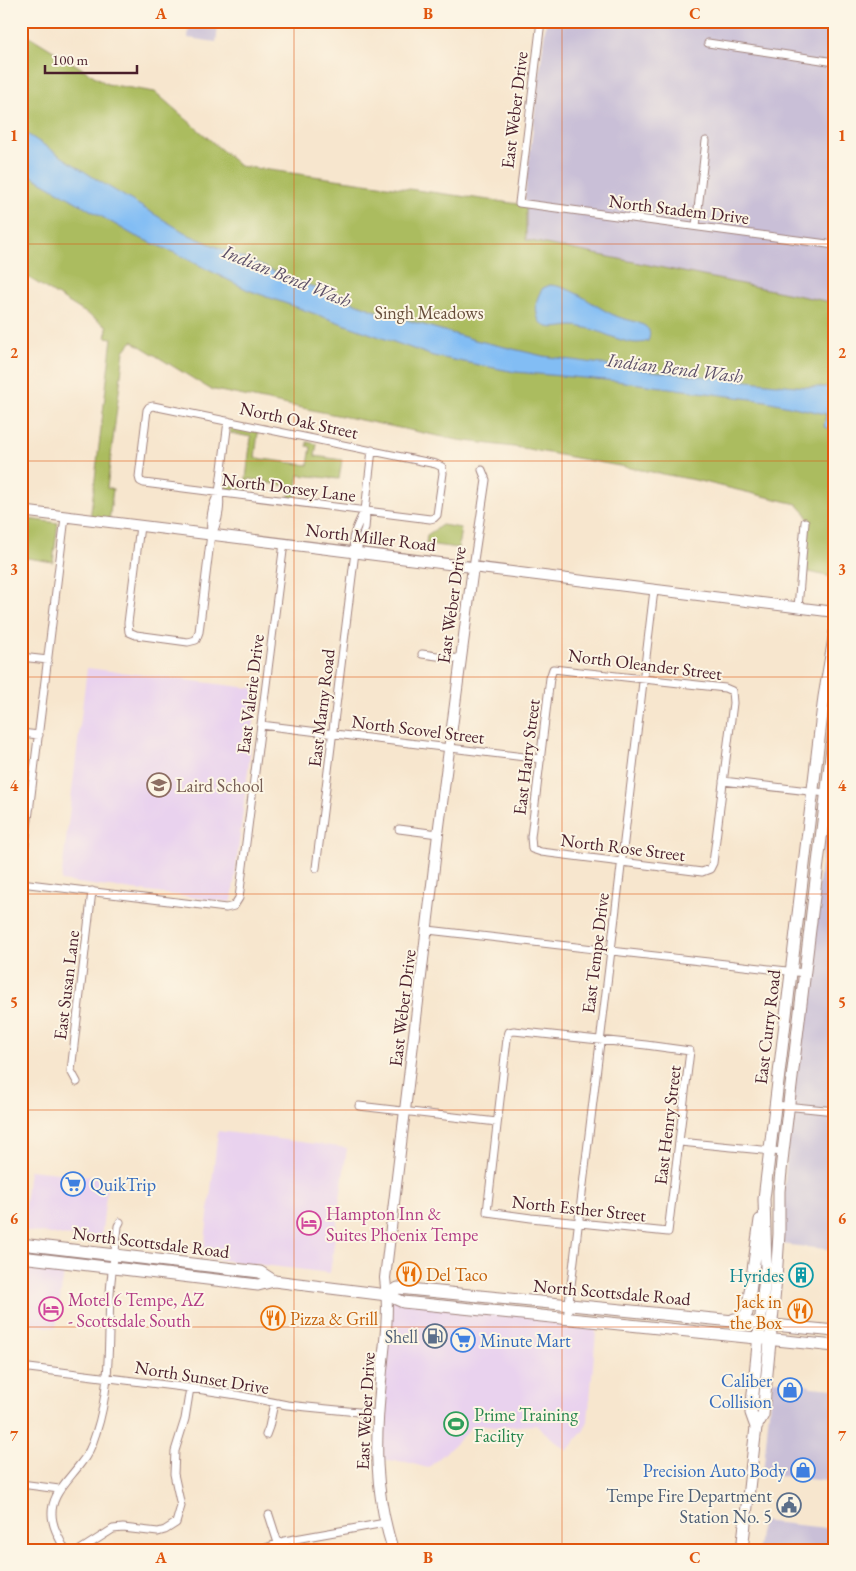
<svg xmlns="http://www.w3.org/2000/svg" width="856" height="1571" font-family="'EB Garamond',serif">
<rect width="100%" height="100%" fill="#fcf5e5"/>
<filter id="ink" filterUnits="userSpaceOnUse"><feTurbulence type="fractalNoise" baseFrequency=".02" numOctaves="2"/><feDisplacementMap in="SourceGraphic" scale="10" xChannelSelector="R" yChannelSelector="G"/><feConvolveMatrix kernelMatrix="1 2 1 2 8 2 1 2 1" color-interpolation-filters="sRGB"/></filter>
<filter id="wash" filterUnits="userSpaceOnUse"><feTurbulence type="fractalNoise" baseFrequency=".0096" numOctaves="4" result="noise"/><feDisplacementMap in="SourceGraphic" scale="20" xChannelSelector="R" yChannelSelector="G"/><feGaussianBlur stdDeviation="1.12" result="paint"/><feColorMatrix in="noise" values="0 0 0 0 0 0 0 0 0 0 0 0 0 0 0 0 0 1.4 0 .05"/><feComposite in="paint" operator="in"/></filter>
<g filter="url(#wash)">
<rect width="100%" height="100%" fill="#f7e6ce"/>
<path fill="#e9d2ee" d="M 87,668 L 258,689 L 232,900 L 230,902 L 61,881 Z
M 218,1131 L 347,1148 L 330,1273 L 203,1258 Z
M 29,1170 L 108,1178 L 101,1239 L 22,1231 Z
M 21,1267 L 64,1271 L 56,1328 L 21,1323 Z
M 387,1295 L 597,1322 L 588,1421 L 584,1430 L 567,1451 L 536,1425 L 495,1427 L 476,1425 L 471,1427 L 454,1445 L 428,1468 L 406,1462 L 376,1459 Z"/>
<path fill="#c9bfd7" d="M 546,21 L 835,21 L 835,303 L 525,240 L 525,194 Z
M 189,25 L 218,28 L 216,42 L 188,38 Z
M 835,749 L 835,1250 L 780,1244 L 788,1139 Z
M 772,1380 L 810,1385 L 810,1387 L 835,1389 L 835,1482 L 763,1474 Z
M 761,1521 L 835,1529 L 835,1550 L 758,1550 Z"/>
<path fill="#abbc5f" stroke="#7a6e45" d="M 21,31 L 107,84 L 155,92 L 240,166 L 526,205 L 526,240 L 835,303 L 835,578 L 805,571 L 809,522 L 807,515 L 797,504 L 695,480 L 522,448 L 458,440 L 210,389 L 132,341 L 124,351 L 107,488 L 113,489 L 109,522 L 90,520 L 112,338 L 106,337 L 107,326 L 21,273 Z
M 234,427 L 258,432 L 255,458 L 308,465 L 311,447 L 307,446 L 307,442 L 317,444 L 315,456 L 342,460 L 339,479 L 299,475 L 295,498 L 289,497 L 290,486 L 268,483 L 267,481 L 249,479 L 247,492 L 226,489 L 224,484 L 245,487 L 251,437 L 230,433 L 231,428 Z
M 21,518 L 58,523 L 53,562 L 27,558 L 21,563 Z
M 442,525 L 461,528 L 458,548 L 426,544 L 427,535 Z"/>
<path fill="#82bdf4" stroke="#666e90" d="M 21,130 L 99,181 L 189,235 L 295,280 L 376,311 L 475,340 L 543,356 L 652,371 L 805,387 L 830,387 L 830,375 L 835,375 L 835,430 L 824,427 L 826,414 L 766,401 L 617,381 L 515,372 L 433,356 L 248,290 L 175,253 L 135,236 L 21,170 Z
M 550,285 C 575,287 594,307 616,316 C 625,320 639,321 646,327 C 651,331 650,336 648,341 C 631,348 608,334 591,329 C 585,328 578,326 572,326 C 558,327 540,333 537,314 C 535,304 537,296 543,288 Z"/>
</g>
<g filter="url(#ink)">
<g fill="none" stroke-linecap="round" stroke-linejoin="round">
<g stroke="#a0827c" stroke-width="9">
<path id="street" d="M 541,21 L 519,203 L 835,245
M 708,43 L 835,62
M 696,226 L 706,141
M 153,406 L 436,464 L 442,467 L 443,473 L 437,515 L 434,518 L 430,519 L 144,483 L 140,481 L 139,477 L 147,410 L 149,407 Z
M 140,526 L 128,623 L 129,632 L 136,635 L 188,642 L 196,640 L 199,632 L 211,534 C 210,521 211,505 219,493
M 212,534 C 218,522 221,507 219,493 L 228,421
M 355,552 C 363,539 368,526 365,511 L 372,450
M 473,567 L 486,480 L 482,470
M 798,608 L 805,522
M 422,654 L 460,659
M 21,657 L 48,660
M 553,669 L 725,688 L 732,691 L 733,703 L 713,863 L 710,869 L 702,872 L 541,852 L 532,849 L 531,837 L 550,678 Z
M 261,725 L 541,759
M 21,733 L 39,735
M 723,781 L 826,793
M 21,806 L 30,807
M 399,829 L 438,834
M 316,868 L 355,552 C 354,548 353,542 353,539 C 354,533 361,516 365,511
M 21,877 L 65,517
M 21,883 L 226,908 L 234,906 L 239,898 L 284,543
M 428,930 L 805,973
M 514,1031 L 646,1045 L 690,1051 L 668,1232 L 531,1218 L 487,1212 L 507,1039 L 509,1032 Z
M 77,1082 L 71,1071 L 92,891
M 775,1105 L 835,1111
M 359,1106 L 497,1122
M 680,1142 L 783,1152
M 567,1319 L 654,590
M 21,1367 L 190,1388 L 237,1395 L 287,1405 L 378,1414
M 266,1435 L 269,1427 L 274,1403
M 21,1484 L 59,1489
M 269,1515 L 278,1543
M 65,1550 C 61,1541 55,1532 53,1522 C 47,1497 68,1481 81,1463 C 88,1455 93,1443 96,1433 C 111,1388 108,1341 110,1294 C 111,1271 116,1249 118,1226 L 120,1222
M 80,1550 L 113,1529 L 123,1528 L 158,1532 L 165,1530 L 176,1523 L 181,1506 L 174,1474 L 175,1451 L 185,1419 L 190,1388
M 261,1550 L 284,1541 L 385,1523"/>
</g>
<g stroke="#a0827c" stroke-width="12">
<path id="secondary" d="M 21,511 L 835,612
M 393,1550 C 374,1490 375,1442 381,1381 C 384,1346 390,1314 385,1278 L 438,834 L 473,567"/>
</g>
<g stroke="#a0827c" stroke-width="13">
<path id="primary" d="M 21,1244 L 260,1272 L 274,1281
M 21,1257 L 258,1285 L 274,1281 L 387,1295 L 403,1302 L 835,1346
M 387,1295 L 398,1288 L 835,1331
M 734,1319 L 743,1317 L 747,1313 L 760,1220
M 756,1427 L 763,1415 L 776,1279 L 779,1234 L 779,1191 L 783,1152 L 835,723
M 742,1550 L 756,1427 L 751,1413 L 766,1267 L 764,1199 L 824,697 L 835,632"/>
</g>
<use href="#street" stroke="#fff" stroke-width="7"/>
<use href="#secondary" stroke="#fff" stroke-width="10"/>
<use href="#primary" stroke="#fff" stroke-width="11"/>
</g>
</g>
<path fill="none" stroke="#e0560e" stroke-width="1" stroke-opacity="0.55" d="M 294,21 L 294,1550M 562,21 L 562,1550M 21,244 L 835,244M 21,461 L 835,461M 21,677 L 835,677M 21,894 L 835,894M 21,1110 L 835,1110M 21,1327 L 835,1327"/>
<defs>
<g id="school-ring" transform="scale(1.25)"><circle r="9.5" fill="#fcf5e5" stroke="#8d6e63" stroke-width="1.5"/><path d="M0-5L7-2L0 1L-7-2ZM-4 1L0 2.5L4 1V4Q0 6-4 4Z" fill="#8d6e63"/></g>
<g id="supermarket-ring" transform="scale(1.25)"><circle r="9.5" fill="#fcf5e5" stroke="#3f7fe0" stroke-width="1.5"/><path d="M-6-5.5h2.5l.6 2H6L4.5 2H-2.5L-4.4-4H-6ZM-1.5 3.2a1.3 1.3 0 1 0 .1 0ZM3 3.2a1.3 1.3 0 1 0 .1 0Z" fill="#3f7fe0"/></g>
<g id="hotel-ring" transform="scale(1.25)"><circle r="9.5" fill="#fcf5e5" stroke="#d1479c" stroke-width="1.5"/><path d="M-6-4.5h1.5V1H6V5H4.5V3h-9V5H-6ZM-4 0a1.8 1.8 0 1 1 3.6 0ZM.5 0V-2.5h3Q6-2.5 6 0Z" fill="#d1479c"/></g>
<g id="restaurant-ring" transform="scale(1.25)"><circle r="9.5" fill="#fcf5e5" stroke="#e8710a" stroke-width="1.5"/><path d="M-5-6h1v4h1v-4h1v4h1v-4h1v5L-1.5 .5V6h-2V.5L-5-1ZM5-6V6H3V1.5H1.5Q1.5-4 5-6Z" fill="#e8710a"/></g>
<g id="building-ring" transform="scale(1.25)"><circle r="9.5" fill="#fcf5e5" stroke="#0f9aa8" stroke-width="1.5"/><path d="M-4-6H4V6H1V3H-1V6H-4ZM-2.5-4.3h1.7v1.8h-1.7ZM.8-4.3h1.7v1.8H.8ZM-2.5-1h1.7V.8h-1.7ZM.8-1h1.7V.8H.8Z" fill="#0f9aa8"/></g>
<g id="fuel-ring" transform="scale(1.25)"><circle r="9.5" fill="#fcf5e5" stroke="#5c6f8a" stroke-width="1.5"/><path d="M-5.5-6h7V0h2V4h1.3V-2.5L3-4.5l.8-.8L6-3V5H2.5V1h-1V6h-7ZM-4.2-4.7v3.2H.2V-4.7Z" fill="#5c6f8a"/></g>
<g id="shop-ring" transform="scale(1.25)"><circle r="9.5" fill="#fcf5e5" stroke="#3f7fe0" stroke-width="1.5"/><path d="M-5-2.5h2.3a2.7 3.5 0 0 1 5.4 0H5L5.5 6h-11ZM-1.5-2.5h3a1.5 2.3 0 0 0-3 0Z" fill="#3f7fe0"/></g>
<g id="stadium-ring" transform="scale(1.25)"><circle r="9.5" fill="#fcf5e5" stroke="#2e9e5b" stroke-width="1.5"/><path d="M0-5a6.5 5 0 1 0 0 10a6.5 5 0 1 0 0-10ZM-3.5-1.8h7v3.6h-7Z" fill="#2e9e5b"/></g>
<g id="civic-ring" transform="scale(1.25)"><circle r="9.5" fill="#fcf5e5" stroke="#5c6f8a" stroke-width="1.5"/><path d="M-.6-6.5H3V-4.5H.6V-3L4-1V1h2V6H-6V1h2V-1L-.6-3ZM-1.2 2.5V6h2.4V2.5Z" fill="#5c6f8a"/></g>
</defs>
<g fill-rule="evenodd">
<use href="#school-ring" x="159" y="785"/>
<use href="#supermarket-ring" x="73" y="1184"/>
<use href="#hotel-ring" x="309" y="1223"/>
<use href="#restaurant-ring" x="409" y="1274"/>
<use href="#building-ring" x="801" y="1275"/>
<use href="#hotel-ring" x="51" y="1309"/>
<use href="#restaurant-ring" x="800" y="1311"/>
<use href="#restaurant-ring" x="273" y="1318"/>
<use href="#fuel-ring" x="435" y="1336"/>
<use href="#supermarket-ring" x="463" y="1340"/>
<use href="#shop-ring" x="790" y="1390"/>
<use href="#stadium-ring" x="456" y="1424"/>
<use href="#shop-ring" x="803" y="1470"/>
<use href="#civic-ring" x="789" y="1505"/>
</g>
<g text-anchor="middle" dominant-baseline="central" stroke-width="4" stroke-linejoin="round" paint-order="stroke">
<g font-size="18" fill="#4a1f2b" stroke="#fcf5e5">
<text transform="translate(514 110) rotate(-83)">East Weber Drive</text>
<text transform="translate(679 209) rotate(7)">North Stadem Drive</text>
<text transform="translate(299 420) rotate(12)">North Oak Street</text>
<text transform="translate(289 487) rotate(7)">North Dorsey Lane</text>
<text transform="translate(371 537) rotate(7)">North Miller Road</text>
<text transform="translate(451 605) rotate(-82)">East Weber Drive</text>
<text transform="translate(645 664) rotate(7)">North Oleander Street</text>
<text transform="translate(250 694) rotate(-83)">East Valerie Drive</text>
<text transform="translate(321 708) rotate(-83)">East Marny Road</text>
<text transform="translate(418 729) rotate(7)">North Scovel Street</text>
<text transform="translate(526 757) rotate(-83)">East Harry Street</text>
<text transform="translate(623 847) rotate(7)">North Rose Street</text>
<text transform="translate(595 953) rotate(-83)">East Tempe Drive</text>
<text transform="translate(66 985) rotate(-83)">East Susan Lane</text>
<text transform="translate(402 1008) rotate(-83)">East Weber Drive</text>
<text transform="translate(767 1027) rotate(-83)">East Curry Road</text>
<text transform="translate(667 1125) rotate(-83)">East Henry Street</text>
<text transform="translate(579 1208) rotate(6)">North Esther Street</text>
<text transform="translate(151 1242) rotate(7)">North Scottsdale Road</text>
<text transform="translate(612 1292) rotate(5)">North Scottsdale Road</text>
<text transform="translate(202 1377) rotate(9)">North Sunset Drive</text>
<text transform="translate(365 1411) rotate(-87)">East Weber Drive</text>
</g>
<g font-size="18" fill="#674e3b" stroke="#fcf5e5">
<text x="429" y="312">Singh Meadows</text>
</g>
<g font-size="18" fill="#785e54" stroke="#fcf5e5" text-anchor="start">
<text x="176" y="785">Laird School</text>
</g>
<g font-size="18" fill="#366cbe" stroke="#fcf5e5" text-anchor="start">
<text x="90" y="1184">QuikTrip</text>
<text x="480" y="1340">Minute Mart</text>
<text x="772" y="1380" text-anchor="end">Caliber<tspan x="772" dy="21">Collision</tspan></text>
<text x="786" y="1470" text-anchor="end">Precision Auto Body</text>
</g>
<g font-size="18" fill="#b23c85" stroke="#fcf5e5" text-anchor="start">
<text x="326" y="1213">Hampton Inn &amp;<tspan x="326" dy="21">Suites Phoenix Tempe</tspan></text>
<text x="68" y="1299">Motel 6 Tempe, AZ<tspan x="68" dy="21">- Scottsdale South</tspan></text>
</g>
<g font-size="18" fill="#c56008" stroke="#fcf5e5" text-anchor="start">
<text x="426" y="1274">Del Taco</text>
<text x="782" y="1301" text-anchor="end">Jack in<tspan x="782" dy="21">the Box</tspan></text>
<text x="290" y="1318">Pizza &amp; Grill</text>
</g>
<g font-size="18" fill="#0d838f" stroke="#fcf5e5" text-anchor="end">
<text x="784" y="1275">Hyrides</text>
</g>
<g font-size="18" fill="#4e5e75" stroke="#fcf5e5" text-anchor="end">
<text x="418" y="1336">Shell</text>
<text x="772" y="1495">Tempe Fire Department<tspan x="772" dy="21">Station No. 5</tspan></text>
</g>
<g font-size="18" fill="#27864d" stroke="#fcf5e5" text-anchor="start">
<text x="474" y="1414">Prime Training<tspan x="474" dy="21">Facility</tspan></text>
</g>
<g font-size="19" font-style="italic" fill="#5b4e67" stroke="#fcf5e5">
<text transform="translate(287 276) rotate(22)">Indian Bend Wash</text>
<text transform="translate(675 368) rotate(7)">Indian Bend Wash</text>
</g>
</g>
<rect width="856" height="1571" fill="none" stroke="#fcf5e5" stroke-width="55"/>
<path d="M45 65v8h92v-8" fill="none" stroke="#4a1f2b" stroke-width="2.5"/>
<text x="52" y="65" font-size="15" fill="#4a1f2b" stroke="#fcf5e5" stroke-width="4" paint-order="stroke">100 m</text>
<rect x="28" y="28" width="800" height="1516" fill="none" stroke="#e0560e" stroke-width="2"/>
<g font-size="16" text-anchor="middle" font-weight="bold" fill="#e0560e">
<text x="161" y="19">A</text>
<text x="428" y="19">B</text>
<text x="695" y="19">C</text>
<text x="14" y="141">1</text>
<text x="842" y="141">1</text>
<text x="14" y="358">2</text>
<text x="842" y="358">2</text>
<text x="14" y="575">3</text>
<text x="842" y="575">3</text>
<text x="14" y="791">4</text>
<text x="842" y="791">4</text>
<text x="14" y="1008">5</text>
<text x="842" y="1008">5</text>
<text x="14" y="1224">6</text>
<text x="842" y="1224">6</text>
<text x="14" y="1441">7</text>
<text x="842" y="1441">7</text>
<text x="161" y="1563">A</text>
<text x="428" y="1563">B</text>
<text x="695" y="1563">C</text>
</g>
</svg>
